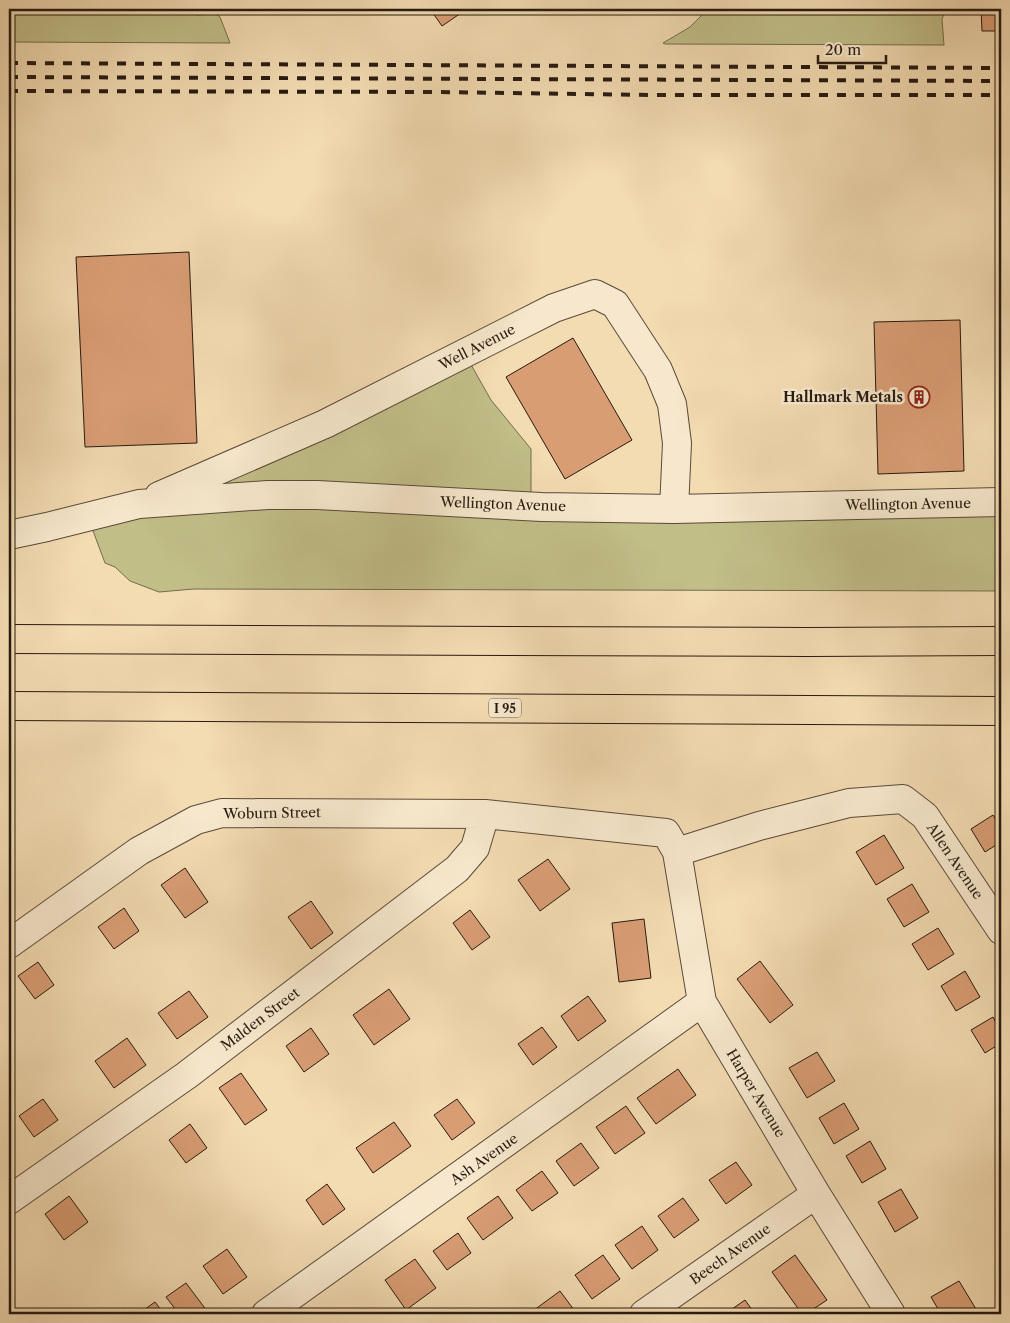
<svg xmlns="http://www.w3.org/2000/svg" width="1010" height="1323" font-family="'Libre Caslon Text',serif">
<rect width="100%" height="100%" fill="#f3dbb2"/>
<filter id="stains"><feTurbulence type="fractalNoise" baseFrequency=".004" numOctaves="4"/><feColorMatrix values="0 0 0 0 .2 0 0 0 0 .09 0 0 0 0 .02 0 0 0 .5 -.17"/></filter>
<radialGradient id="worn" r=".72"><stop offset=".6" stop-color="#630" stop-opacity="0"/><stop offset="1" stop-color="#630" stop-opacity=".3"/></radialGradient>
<path fill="#c1be88" stroke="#746c4c" d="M 9,9 L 189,9 L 196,15 L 216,14 L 220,17 L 230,43 L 9,42 Z
M 708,9 L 944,9 L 945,12 L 942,19 L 944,45 L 665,44 L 663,43 L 690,27 Z
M 470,363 L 491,400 L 531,449 L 531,505 L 1001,501 L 1001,591 L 194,589 L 159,592 L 130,581 L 115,567 L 105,563 L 89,520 Z"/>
<path fill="#d99d74" stroke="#271a11" d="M 430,9 L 467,9 L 442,26 Z
M 981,9 L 1001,9 L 1001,31 L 982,31 Z
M 189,252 L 197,443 L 85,447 L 76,257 Z
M 960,320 L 964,471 L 878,474 L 874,322 Z
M 573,338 L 632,440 L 565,479 L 506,377 Z
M 993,815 L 1001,828 L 1001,842 L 985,852 L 971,829 Z
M 884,835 L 904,868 L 876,885 L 856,852 Z
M 548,859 L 570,889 L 540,911 L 518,880 Z
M 185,868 L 208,902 L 185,918 L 161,885 Z
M 912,884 L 929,912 L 904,927 L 887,899 Z
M 311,901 L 333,933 L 311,949 L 288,917 Z
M 124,908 L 139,931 L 114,949 L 98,927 Z
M 470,910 L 490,937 L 472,950 L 453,923 Z
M 644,919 L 651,978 L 619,982 L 612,923 Z
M 938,928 L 954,954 L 928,970 L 912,944 Z
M 760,961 L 793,1005 L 770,1023 L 737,979 Z
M 38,962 L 54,985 L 35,999 L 18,976 Z
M 965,971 L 980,997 L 956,1011 L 941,986 Z
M 389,989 L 410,1019 L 374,1045 L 353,1015 Z
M 189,991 L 208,1017 L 177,1039 L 158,1013 Z
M 588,996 L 606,1021 L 578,1041 L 561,1016 Z
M 993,1017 L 1001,1032 L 1001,1043 L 985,1053 L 971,1030 Z
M 542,1027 L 557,1047 L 533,1065 L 518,1044 Z
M 311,1028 L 329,1054 L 304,1072 L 286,1046 Z
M 127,1038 L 146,1065 L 114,1088 L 95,1061 Z
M 817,1052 L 835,1081 L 807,1098 L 789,1068 Z
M 678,1069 L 696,1095 L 656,1124 L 637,1098 Z
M 1001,1072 L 1001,1085 L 996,1075 Z
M 241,1073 L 267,1110 L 245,1125 L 219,1088 Z
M 43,1099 L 58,1120 L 34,1137 L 19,1116 Z
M 457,1099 L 475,1123 L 452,1140 L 434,1115 Z
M 844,1103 L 859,1129 L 834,1144 L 819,1118 Z
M 626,1106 L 645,1133 L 615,1154 L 596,1127 Z
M 394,1122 L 411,1146 L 373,1173 L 356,1148 Z
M 190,1124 L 207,1148 L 186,1163 L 169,1140 Z
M 870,1141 L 886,1169 L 862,1183 L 846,1156 Z
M 581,1143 L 599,1168 L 574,1186 L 556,1161 Z
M 736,1162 L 752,1185 L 726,1204 L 709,1180 Z
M 542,1171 L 558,1193 L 532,1211 L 516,1190 Z
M 327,1184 L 345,1209 L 323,1225 L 306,1200 Z
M 901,1189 L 918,1218 L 895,1232 L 878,1202 Z
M 69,1196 L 88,1222 L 64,1240 L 45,1214 Z
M 498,1196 L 513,1218 L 483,1240 L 467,1218 Z
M 683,1198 L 699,1220 L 674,1238 L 658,1216 Z
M 642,1226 L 658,1250 L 632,1269 L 615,1245 Z
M 458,1233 L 471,1253 L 447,1270 L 433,1251 Z
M 227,1249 L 247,1277 L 223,1294 L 203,1266 Z
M 603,1255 L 620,1279 L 592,1299 L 575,1275 Z
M 795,1255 L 827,1300 L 806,1314 L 802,1314 L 772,1272 Z
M 415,1259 L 436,1288 L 406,1310 L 385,1280 Z
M 959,1281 L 979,1314 L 941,1314 L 931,1297 Z
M 186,1283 L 207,1311 L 202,1314 L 179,1314 L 166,1297 Z
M 560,1291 L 577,1314 L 531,1314 L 530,1313 Z
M 745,1300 L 755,1314 L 725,1314 Z
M 155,1302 L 164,1314 L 138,1314 Z"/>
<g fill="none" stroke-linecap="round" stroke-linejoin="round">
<g stroke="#5a4a39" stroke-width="30">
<path id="minor" d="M 159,496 L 325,424 L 554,308 L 595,294 L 615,304 L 658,370 L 672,404 L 677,443 L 674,509
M 9,535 L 47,527 L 139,504 L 268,495 L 317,495 L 542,507 L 674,509 L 1001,502
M 677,852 L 759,826 L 849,803 L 903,799 L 925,816 L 1001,930
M 9,944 L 139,851 L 196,820 L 222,813 L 485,814 L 666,833 L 677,852 L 702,1002 L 816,1194 L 891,1314
M 9,1200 L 187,1075 L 457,869 L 475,848 L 485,814
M 266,1314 L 702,1002
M 644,1314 L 816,1194"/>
</g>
<g stroke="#271a11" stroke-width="30">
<path id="highway" d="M 9,639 L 807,642 L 1001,641
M 9,706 L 1001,711"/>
</g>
<use href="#minor" stroke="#f7e8cd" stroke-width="28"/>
<use href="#highway" stroke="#f3dbb2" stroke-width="28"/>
<path stroke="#271a11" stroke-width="4" stroke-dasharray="9 9" stroke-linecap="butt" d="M 9,63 L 1001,68
M 9,77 L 1001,81
M 9,91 L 437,92 L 654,95 L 1001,95"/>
</g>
<defs>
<g id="building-ring" transform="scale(1.125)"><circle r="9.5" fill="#f7e8cd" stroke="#8f2418" stroke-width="1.5"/><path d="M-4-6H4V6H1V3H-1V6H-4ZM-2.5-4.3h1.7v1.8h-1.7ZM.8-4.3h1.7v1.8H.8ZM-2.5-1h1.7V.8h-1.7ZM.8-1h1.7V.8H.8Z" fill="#8f2418"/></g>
</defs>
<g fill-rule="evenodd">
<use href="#building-ring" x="919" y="397"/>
</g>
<g text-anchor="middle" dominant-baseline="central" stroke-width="5" stroke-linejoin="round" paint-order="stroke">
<rect fill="#f7e8cd" stroke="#655849" stroke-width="1" x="489" y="698.5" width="32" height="19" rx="4"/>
<g font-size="12" font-weight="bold" fill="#271a11">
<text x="505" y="708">I 95</text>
</g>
<g font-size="14" fill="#271a11" stroke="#f7e8cd">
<text transform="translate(477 347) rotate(-27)">Well Avenue</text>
<text transform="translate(503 504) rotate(2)">Wellington Avenue</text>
<text transform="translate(908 504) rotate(-1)">Wellington Avenue</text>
<text transform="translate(272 813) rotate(-1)">Woburn Street</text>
<text transform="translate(955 861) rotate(56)">Allen Avenue</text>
<text transform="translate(260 1019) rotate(-37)">Malden Street</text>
<text transform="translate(756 1093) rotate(59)">Harper Avenue</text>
<text transform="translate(484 1159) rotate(-35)">Ash Avenue</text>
<text transform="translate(730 1254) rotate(-35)">Beech Avenue</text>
</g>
<g font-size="14" font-weight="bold" fill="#271a11" stroke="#f7e8cd" text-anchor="end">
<text x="903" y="397">Hallmark Metals</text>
</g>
</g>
<rect width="1010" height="1323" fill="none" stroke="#f3dbb2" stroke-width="30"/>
<rect x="10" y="10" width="990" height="1303" fill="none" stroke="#271a11" stroke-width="2.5"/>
<rect x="15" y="15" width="980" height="1293" fill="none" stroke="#271a11"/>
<path d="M818 55v8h68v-8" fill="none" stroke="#271a11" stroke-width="2.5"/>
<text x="825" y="55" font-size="15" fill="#271a11" stroke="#f7e8cd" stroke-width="4" paint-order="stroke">20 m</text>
<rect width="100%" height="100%" filter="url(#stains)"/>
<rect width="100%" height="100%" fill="url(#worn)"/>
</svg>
